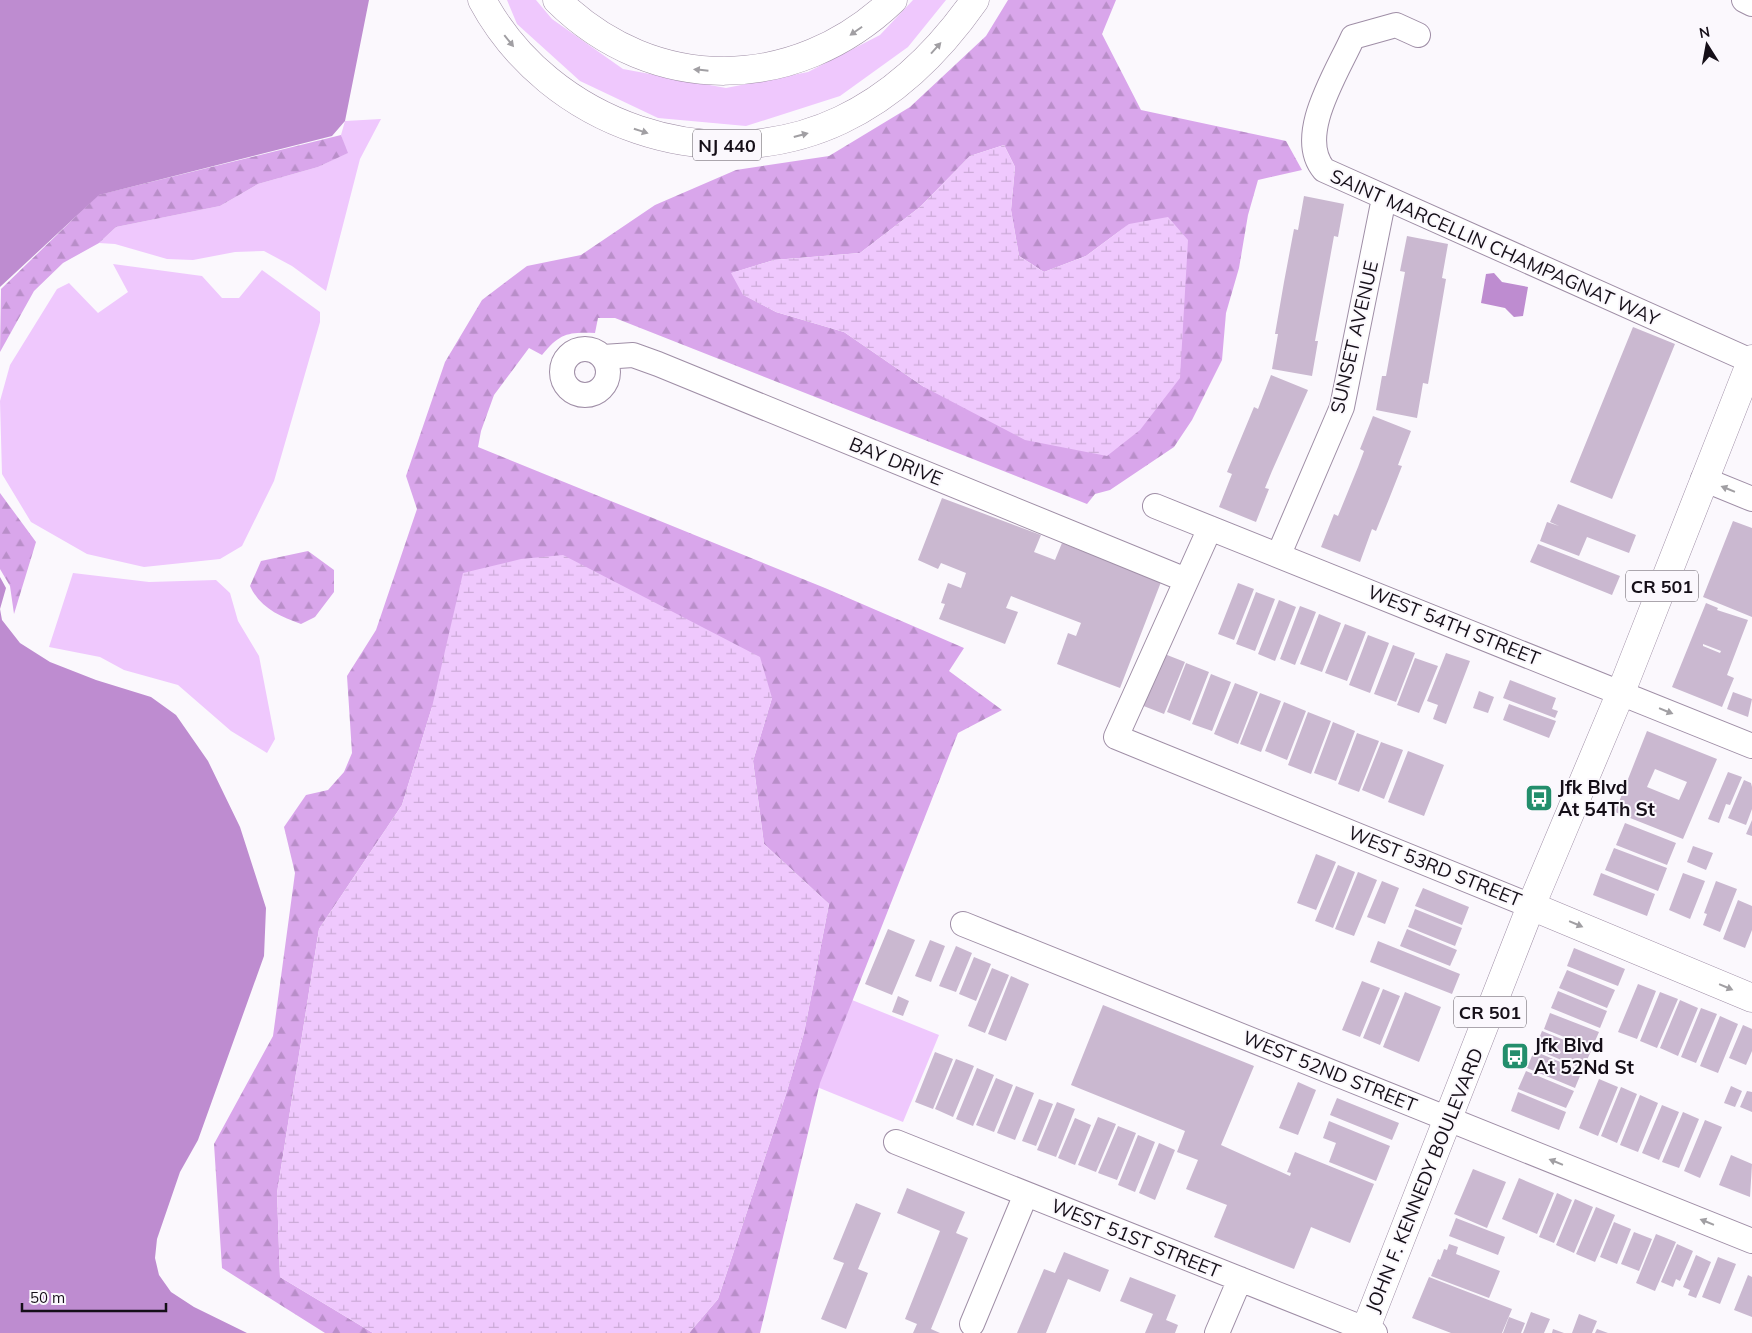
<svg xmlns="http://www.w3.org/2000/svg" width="1752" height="1333" font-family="Mulish,sans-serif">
<defs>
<pattern id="forest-firs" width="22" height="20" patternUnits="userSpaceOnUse" patternTransform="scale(1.25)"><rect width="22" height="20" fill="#d9a6eb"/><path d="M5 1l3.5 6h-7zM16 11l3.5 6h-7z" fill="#b98ec9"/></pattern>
<pattern id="wetland-marsh" width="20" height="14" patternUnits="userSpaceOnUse" patternTransform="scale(1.25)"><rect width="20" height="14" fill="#efc8fd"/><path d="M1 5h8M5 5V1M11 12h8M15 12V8" fill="none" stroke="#ccabd8"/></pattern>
</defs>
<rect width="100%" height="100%" fill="#fbf8fd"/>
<path fill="#efc8fd" d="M 507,0 L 536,0 L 552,19 L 623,69 L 726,88 L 808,72 L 880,35 L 913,0 L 946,0 L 908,47 L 840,96 L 746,126 L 658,118 L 580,81 L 517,24 Z
M 381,119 L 360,159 L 326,291 L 292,266 L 264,251 L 235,252 L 193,260 L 167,259 L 115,244 L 99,243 L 116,227 L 220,206 L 258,184 L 318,167 L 347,153 L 341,135 L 345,121 Z
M 113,264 L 202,276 L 222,298 L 239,298 L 262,270 L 320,312 L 320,322 L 274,481 L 242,546 L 220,559 L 144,567 L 87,554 L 31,522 L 2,474 L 0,401 L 10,365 L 57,289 L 69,283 L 98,313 L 128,292 Z
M 73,573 L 149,582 L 216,580 L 230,593 L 238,621 L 259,656 L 275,739 L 267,753 L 231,731 L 178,685 L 124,670 L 100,657 L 49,647 Z
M 852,1000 L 939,1035 L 903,1122 L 817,1087 Z"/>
<path fill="url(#forest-firs)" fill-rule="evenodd" d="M 1008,0 L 1116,0 L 1102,34 L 1141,110 L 1286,141 L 1302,170 L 1258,180 L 1248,215 L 1239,268 L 1226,313 L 1222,360 L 1192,420 L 1174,447 L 1110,490 L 1095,494 L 1087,504 L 615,318 L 598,318 L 595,333 C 568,332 560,333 542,355 L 529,348 L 494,395 L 481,431 L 478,447 L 825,588 L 964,648 L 949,671 L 1002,710 L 958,733 L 820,1083 L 760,1333 L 689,1333 L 718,1299 L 787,1091 L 804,1033 L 829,904 L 764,844 L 753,761 L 772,698 L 432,707 L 402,805 L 319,929 L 277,1193 L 280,1277 L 373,1333 L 325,1333 L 222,1268 L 214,1144 L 273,1036 L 295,873 L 284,827 L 306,795 L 328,790 L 344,772 L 352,753 L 347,676 L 376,630 L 417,509 L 406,476 L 445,362 L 482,300 L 527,266 L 581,255 L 655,205 L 736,170 L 829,156 L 910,107 L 986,36 ZM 1004,145 L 1015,167 L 1011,210 L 1019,256 L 1044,272 L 1086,256 L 1129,224 L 924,387 L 844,332 L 776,312 L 744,295 L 732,273 L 774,260 L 860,253 L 920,207 L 970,156 Z
M 341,135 L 348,153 L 318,167 L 258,184 L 220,206 L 116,227 L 99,243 L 63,263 L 34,291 L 0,352 L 1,289 L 98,195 Z
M 0,493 L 36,542 L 14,614 L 10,586 L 0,569 Z
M 308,551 L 334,570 L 334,592 L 315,617 L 301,624 C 279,616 260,608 250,586 L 261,561 Z"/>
<path fill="url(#wetland-marsh)" d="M 1004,145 L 1015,167 L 1011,210 L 1019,256 L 1044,272 L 1086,256 L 1129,224 L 1168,217 L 1188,240 L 1180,378 L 1140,430 L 1107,456 L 1025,440 L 924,387 L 844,332 L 776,312 L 743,295 L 731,273 L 774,260 L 860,253 L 920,207 L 970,156 Z
M 563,555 L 760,657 L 772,698 L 753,761 L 764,844 L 829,904 L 804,1033 L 787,1091 L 718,1299 L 689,1333 L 373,1333 L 280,1277 L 277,1193 L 319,929 L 402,805 L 432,707 L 463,573 L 521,559 Z"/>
<path fill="#be8cd0" d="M 0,0 L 369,0 L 345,121 L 332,136 L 99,195 L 0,287 Z
M 1494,273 L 1502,282 L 1528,287 L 1523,316 L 1514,317 L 1505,308 L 1481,303 L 1486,274 Z
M 0,577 L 6,588 L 0,609 L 2,620 L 20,643 L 50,662 L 96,680 L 151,697 L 176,715 L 208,761 L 240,827 L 266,908 L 264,956 L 198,1140 L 180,1172 L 157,1239 L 155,1258 L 159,1275 L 171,1292 L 194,1307 L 247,1333 L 0,1333 Z"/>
<path fill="#cab8d0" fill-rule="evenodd" d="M 1304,196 L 1344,204 L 1338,237 L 1334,236 L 1315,341 L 1318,341 L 1312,376 L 1272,369 L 1278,334 L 1275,334 L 1284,282 L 1294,229 L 1298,230 Z
M 1407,236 L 1448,244 L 1442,278 L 1446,279 L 1428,384 L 1423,383 L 1417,418 L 1376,410 L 1382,376 L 1386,376 L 1405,272 L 1400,271 Z
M 1633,327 L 1675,344 L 1612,499 L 1570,482 Z
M 1271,375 L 1308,390 L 1272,471 L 1265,488 L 1269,489 L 1256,522 L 1219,507 L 1232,474 L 1227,472 L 1254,407 L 1258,409 Z
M 1373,416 L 1411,431 L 1398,465 L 1402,466 L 1389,499 L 1376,531 L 1372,529 L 1360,562 L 1321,547 L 1334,514 L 1338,516 L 1358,467 L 1364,451 L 1360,449 Z
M 942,498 L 1041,535 L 1034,552 L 1055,560 L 1062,543 L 1161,582 L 1120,688 L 1057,664 L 1068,633 L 1076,636 L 1081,623 L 1011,596 L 1006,608 L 1018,612 L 1005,644 L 939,619 L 945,604 L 941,603 L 948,583 L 961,588 L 966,573 L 941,563 L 938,569 L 918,560 Z
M 1558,504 L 1636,535 L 1629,553 L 1587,537 L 1579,556 L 1540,541 L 1547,522 L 1559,526 L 1550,522 Z
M 1733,521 L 1752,528 L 1752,617 L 1703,597 Z
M 1538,544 L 1620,576 L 1612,595 L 1530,562 Z
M 1238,583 L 1254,589 L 1234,640 L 1218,634 Z
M 1256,592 L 1275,599 L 1255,651 L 1236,644 Z
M 1279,600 L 1296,607 L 1275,661 L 1258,654 Z
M 1706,603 L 1718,608 L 1717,610 L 1748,620 L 1727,675 L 1734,678 L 1722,707 L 1672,687 ZM 1703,644 L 1721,651 L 1720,653 L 1703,646 Z
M 1300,606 L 1316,612 L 1295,665 L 1280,659 Z
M 1319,614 L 1341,623 L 1322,672 L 1300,664 Z
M 1345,624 L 1366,632 L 1347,681 L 1325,673 Z
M 1368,635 L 1389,643 L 1370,693 L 1349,685 Z
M 1393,645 L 1415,653 L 1396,702 L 1374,694 Z
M 1162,653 L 1185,662 L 1164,714 L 1141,705 Z
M 1446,653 L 1470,661 L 1446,724 L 1433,719 L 1438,705 L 1427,701 Z
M 1415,658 L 1438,666 L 1419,713 L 1397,705 Z
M 1186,663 L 1209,672 L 1190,721 L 1167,712 Z
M 1211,674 L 1231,682 L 1212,731 L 1192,724 Z
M 1510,680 L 1556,698 L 1552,709 L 1558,711 L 1555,718 L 1503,698 Z
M 1235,683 L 1258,692 L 1238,744 L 1214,734 Z
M 1479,691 L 1494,697 L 1488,713 L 1473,708 Z
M 1733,692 L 1752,699 L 1748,717 L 1727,709 Z
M 1260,693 L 1281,701 L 1261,752 L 1240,744 Z
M 1284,702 L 1306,711 L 1287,760 L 1265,751 Z
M 1509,704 L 1556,721 L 1549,738 L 1503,720 Z
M 1308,712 L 1331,721 L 1311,774 L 1288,765 Z
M 1333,722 L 1355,731 L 1336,781 L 1314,773 Z
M 1647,731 L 1717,759 L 1683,839 L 1615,812 ZM 1655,769 L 1687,782 L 1679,800 L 1647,787 Z
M 1357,733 L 1379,741 L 1359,792 L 1338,784 Z
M 1381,742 L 1403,750 L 1384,799 L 1362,790 Z
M 1408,751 L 1444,765 L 1424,816 L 1388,802 Z
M 1728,772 L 1742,777 L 1730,805 L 1726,804 L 1719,823 L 1708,819 Z
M 1744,780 L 1751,783 L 1752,787 L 1752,809 L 1746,825 L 1728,818 Z
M 1752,820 L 1752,836 L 1746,834 Z
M 1625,823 L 1676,843 L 1667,865 L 1616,845 Z
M 1693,846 L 1713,853 L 1706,870 L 1687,862 Z
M 1614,848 L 1667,868 L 1658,891 L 1605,870 Z
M 1316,854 L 1336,862 L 1316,910 L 1297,903 Z
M 1338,865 L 1355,872 L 1333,928 L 1315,921 Z
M 1358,872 L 1377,880 L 1354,936 L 1335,929 Z
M 1601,873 L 1655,894 L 1647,916 L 1593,895 Z
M 1683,873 L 1705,881 L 1690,919 L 1669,910 Z
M 1382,881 L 1399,888 L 1385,924 L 1367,917 Z
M 1716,881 L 1737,889 L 1720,932 L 1703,925 L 1707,914 L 1704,913 Z
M 1423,888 L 1469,907 L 1462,925 L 1415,906 Z
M 1738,900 L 1752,906 L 1752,930 L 1745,948 L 1723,939 Z
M 1415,909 L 1462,928 L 1455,946 L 1408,927 Z
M 888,929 L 915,940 L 892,995 L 865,984 Z
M 1407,929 L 1457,950 L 1450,966 L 1400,946 Z
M 930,940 L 945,946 L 931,982 L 915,976 Z
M 1378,941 L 1460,974 L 1452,994 L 1370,962 Z
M 956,946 L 972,953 L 956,992 L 939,986 Z
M 1574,948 L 1625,969 L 1618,986 L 1567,966 Z
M 974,957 L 991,964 L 976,1001 L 959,994 Z
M 992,968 L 1009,975 L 985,1033 L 968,1026 Z
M 1567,970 L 1615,990 L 1607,1008 L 1559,988 Z
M 1011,976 L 1029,984 L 1006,1041 L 988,1034 Z
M 1362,981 L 1380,988 L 1360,1037 L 1342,1030 Z
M 1638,984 L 1656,991 L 1637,1039 L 1618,1032 Z
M 1383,989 L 1400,996 L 1380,1045 L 1363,1038 Z
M 1558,991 L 1607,1011 L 1600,1028 L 1551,1008 Z
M 1405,992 L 1441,1007 L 1419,1062 L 1383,1047 Z
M 1660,992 L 1678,999 L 1657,1048 L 1640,1041 Z
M 898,996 L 909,1001 L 903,1016 L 892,1012 Z
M 1680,1000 L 1698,1008 L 1678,1056 L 1660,1048 Z
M 1103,1005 L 1254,1066 L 1221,1145 L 1290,1176 L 1291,1173 L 1287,1172 L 1295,1152 L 1374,1184 L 1350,1243 L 1311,1227 L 1294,1269 L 1214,1237 L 1227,1205 L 1186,1189 L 1198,1160 L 1177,1152 L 1185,1131 L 1071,1085 Z
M 1701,1008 L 1717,1014 L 1696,1063 L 1681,1057 Z
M 1550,1013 L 1599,1032 L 1592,1048 L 1544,1029 Z
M 1720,1016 L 1738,1024 L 1718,1073 L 1700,1066 Z
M 1743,1025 L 1752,1029 L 1752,1051 L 1746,1065 L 1729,1058 Z
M 1542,1031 L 1591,1051 L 1583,1069 L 1535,1049 Z
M 1534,1051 L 1582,1071 L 1575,1088 L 1527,1068 Z
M 935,1052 L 953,1059 L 933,1109 L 915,1102 Z
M 956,1059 L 974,1066 L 953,1117 L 935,1109 Z
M 977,1068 L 994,1075 L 973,1126 L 956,1119 Z
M 1526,1071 L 1574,1091 L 1566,1108 L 1518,1089 Z
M 996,1078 L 1013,1085 L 994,1132 L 976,1125 Z
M 1599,1079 L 1618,1087 L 1598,1136 L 1579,1128 Z
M 1298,1082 L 1316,1090 L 1298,1135 L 1279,1128 Z
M 1016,1086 L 1034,1093 L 1015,1140 L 997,1133 Z
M 1731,1086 L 1742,1091 L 1735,1107 L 1724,1103 Z
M 1621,1087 L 1637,1094 L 1617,1143 L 1601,1136 Z
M 1747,1091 L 1752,1092 L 1752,1112 L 1740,1107 Z
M 1518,1092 L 1566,1112 L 1559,1130 L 1511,1111 Z
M 1640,1095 L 1658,1103 L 1638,1152 L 1620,1145 Z
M 1337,1098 L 1399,1123 L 1392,1140 L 1330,1115 Z
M 1039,1099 L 1053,1104 L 1036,1146 L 1022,1141 Z
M 1057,1102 L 1075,1109 L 1056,1157 L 1037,1150 Z
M 1662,1105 L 1679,1112 L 1659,1160 L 1642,1153 Z
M 1683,1112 L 1699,1119 L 1679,1168 L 1662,1162 Z
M 1098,1117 L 1116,1124 L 1096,1172 L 1078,1165 Z
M 1075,1118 L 1091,1125 L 1075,1165 L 1058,1158 Z
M 1705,1120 L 1722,1127 L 1700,1178 L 1684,1171 Z
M 1329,1121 L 1390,1146 L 1376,1181 L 1329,1162 L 1336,1143 L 1323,1138 Z
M 1118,1126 L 1136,1133 L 1117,1180 L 1098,1173 Z
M 1138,1135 L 1155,1142 L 1135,1192 L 1118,1185 Z
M 1159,1143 L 1175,1150 L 1155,1200 L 1139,1193 Z
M 1731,1155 L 1752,1164 L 1750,1197 L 1719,1185 Z
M 1473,1169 L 1506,1182 L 1487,1228 L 1454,1214 Z
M 1519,1178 L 1554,1193 L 1537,1234 L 1502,1219 Z
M 907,1188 L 965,1212 L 956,1233 L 968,1238 L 931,1329 L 940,1333 L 913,1333 L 917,1324 L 905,1319 L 940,1231 L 897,1213 Z
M 1557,1193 L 1572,1200 L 1554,1243 L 1539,1237 Z
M 1575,1199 L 1593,1207 L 1574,1253 L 1556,1245 Z
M 856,1203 L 881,1213 L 858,1269 L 868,1273 L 846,1329 L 821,1319 L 844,1263 L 833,1259 Z
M 1596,1207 L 1615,1215 L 1595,1262 L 1576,1254 Z
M 1456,1218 L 1505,1237 L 1498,1255 L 1449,1236 Z
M 1614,1222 L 1631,1229 L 1617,1264 L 1600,1257 Z
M 1634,1232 L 1652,1239 L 1639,1271 L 1621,1264 Z
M 1656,1234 L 1676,1242 L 1655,1291 L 1636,1283 Z
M 1449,1244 L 1458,1247 L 1456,1254 L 1500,1271 L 1489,1298 L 1431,1276 L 1438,1259 L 1440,1260 L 1444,1249 L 1447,1250 Z
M 1677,1244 L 1693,1251 L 1680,1281 L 1676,1279 L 1673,1287 L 1661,1282 Z
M 1064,1252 L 1109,1270 L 1100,1292 L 1068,1279 L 1046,1333 L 1017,1333 L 1044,1269 L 1055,1273 Z
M 1696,1255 L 1711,1262 L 1696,1298 L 1688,1295 L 1690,1290 L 1683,1287 Z
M 1718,1257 L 1736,1264 L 1720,1304 L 1702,1297 Z
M 1748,1275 L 1752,1277 L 1752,1317 L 1734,1310 Z
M 1130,1277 L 1176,1295 L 1166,1320 L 1178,1325 L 1175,1333 L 1145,1333 L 1153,1314 L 1120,1301 Z
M 1429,1277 L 1512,1309 L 1502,1333 L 1451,1333 L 1412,1318 Z
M 1531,1312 L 1550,1319 L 1544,1333 L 1523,1333 Z
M 1579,1314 L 1597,1321 L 1592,1333 L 1572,1333 Z
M 1509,1317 L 1525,1323 L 1521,1333 L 1503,1333 Z
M 1553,1329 L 1564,1333 L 1552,1333 Z
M 1597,1329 L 1608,1333 L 1595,1333 Z"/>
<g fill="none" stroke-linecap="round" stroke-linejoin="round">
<g stroke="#9f8ea6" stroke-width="26">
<path id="street" d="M 1744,0 L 1752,4
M 1418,35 L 1396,25 L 1353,37 C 1337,73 1295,136 1324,170 L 1751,361
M562 372a23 23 0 1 1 46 0a23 23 0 1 1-46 0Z
M 603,357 L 633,355 L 658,364 L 1186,580
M 1703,479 L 1752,499
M 1155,506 L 1752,746
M 1210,528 L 1116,737 L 1531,906
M 1279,554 L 1342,407 L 1384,198
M 963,924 L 1752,1241
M 896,1142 L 1375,1333
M 972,1324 L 1026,1194
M 1217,1333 L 1240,1279"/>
</g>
<g stroke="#9f8ea6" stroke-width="29">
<path id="secondary" d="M 1531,906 L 1752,998"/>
</g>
<g stroke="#9f8ea6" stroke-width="29">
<path id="primary" d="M 1364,1333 L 1531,906 L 1621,692 L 1752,359"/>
</g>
<g stroke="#9f8ea6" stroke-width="29">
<path id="highway" d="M 482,0 C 549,125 712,181 841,120 C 896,94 940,50 975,0
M 557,0 C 654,96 796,93 893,0"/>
</g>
<use href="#street" stroke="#fff" stroke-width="24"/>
<use href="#secondary" stroke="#fff" stroke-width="28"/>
<use href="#primary" stroke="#fff" stroke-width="28"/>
<use href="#highway" stroke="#fff" stroke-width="28"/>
</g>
<defs><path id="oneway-solid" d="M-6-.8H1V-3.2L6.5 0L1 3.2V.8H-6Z" transform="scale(1.25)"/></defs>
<g fill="#a19fa3">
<use href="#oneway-solid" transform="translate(856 31) rotate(145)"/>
<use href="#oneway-solid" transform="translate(509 41) rotate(51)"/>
<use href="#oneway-solid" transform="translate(936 48) rotate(-48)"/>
<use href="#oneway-solid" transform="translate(701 70) rotate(-174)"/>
<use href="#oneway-solid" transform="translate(641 131) rotate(18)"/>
<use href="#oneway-solid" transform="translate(801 135) rotate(-15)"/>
<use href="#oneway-solid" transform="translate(1728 489) rotate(-158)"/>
<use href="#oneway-solid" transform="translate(1666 711) rotate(22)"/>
<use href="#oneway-solid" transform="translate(1576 924) rotate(23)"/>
<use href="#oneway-solid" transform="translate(1726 987) rotate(23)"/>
<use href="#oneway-solid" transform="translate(1556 1162) rotate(-158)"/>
<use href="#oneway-solid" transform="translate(1707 1222) rotate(-158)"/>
</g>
<defs>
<g id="bus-square" transform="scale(1.4375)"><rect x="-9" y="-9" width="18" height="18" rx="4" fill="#238e6c" stroke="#fbf8fd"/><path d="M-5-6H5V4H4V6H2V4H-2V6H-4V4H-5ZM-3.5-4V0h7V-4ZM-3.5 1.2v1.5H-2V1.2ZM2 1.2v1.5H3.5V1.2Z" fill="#fff"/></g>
</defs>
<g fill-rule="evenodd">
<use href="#bus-square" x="1539" y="798"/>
<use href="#bus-square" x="1515" y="1056"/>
</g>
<g text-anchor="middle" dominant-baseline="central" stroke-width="4" stroke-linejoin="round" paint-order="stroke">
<g fill="#fbf8fd" stroke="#5a555d" stroke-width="1">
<rect x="693" y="129.5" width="68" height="31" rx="4"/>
<rect x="1626" y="570.5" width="72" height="31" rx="4"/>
<rect x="1454" y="996.5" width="72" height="31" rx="4"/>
</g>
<g font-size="18" font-weight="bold" fill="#150f18">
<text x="727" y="145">NJ 440</text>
<text x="1662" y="586">CR 501</text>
<text x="1490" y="1012">CR 501</text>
</g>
<g font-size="19" fill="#150f18" stroke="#fbf8fd">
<text transform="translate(1495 247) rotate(24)">SAINT MARCELLIN CHAMPAGNAT WAY</text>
<text transform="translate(1354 337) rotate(-77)">SUNSET AVENUE</text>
<text transform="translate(896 461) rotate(22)">BAY DRIVE</text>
<text transform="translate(1454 625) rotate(22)">WEST 54TH STREET</text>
<text transform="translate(1435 866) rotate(22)">WEST 53RD STREET</text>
<text transform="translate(1330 1071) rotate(22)">WEST 52ND STREET</text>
<text transform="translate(1424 1180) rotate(-68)">JOHN F. KENNEDY BOULEVARD</text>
<text transform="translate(1136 1238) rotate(22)">WEST 51ST STREET</text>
</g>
<g font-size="19" font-weight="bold" fill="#150f18" stroke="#fbf8fd" text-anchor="start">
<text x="1558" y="787">Jfk Blvd<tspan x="1558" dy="22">At 54Th St</tspan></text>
<text x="1534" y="1045">Jfk Blvd<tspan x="1534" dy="22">At 52Nd St</tspan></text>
</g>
</g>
<g transform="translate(1707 45) rotate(349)" stroke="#fbf8fd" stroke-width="4" paint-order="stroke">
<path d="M0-4L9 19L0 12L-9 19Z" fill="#150f18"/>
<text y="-8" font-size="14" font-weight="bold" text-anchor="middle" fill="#150f18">N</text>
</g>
<path d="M22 1303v8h144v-8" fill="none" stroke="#150f18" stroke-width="2.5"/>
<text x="30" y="1303" font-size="15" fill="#150f18" stroke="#fbf8fd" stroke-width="4" paint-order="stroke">50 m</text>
</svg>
